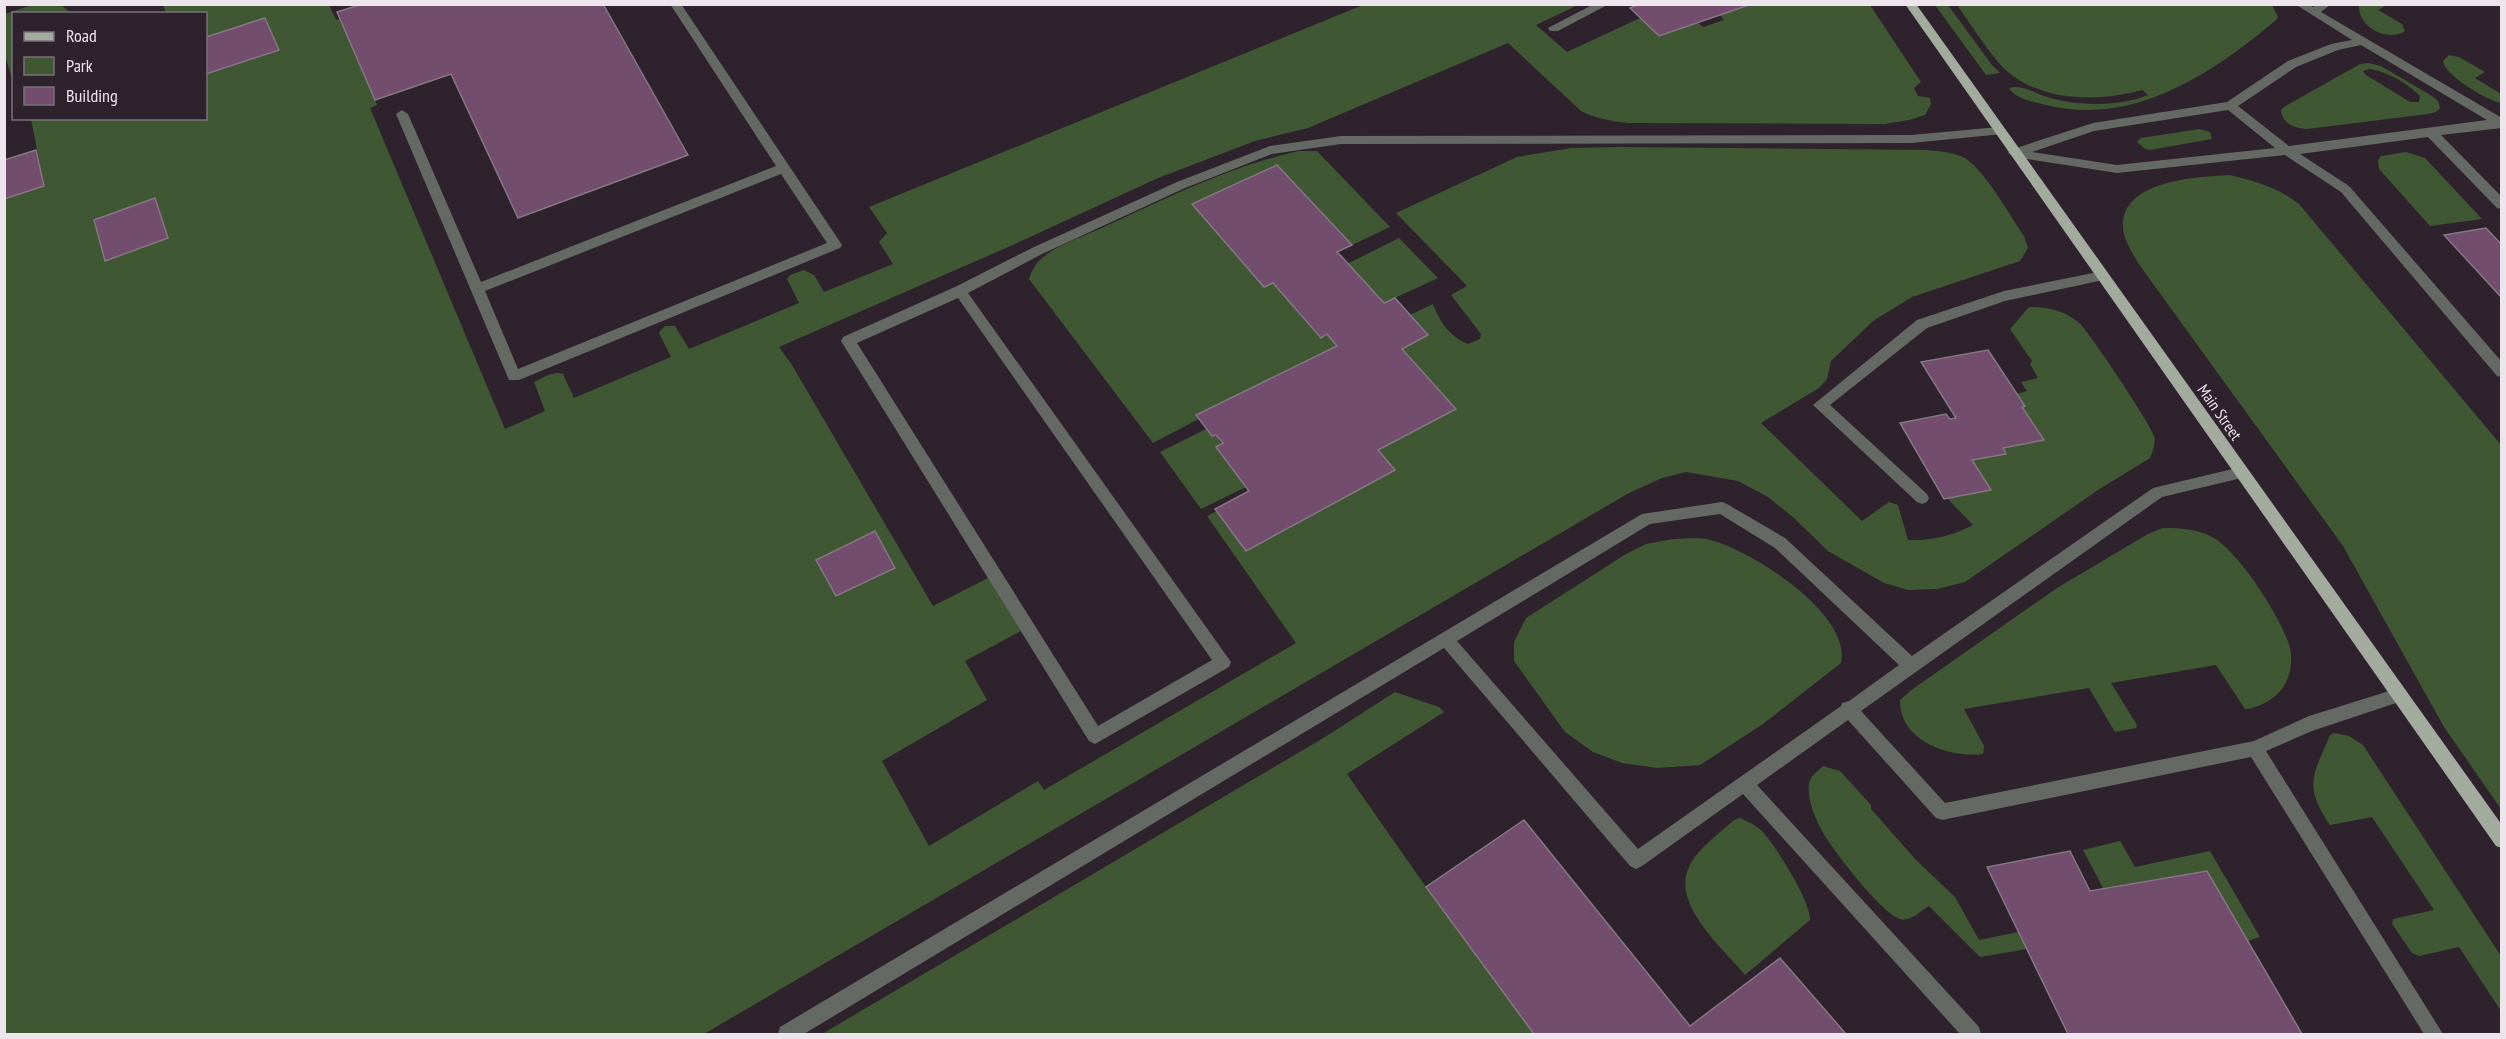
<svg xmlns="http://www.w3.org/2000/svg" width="2506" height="1039" font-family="'PT Sans Narrow',sans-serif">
<rect width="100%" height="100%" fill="#2e232d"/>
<path fill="#405734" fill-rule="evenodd" d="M 35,4 L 61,5 L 71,13 L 14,14 L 13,82 L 5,55 L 5,14 Z
M 163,5 L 329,5 L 336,20 L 340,19 L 375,100 L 377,105 L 370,108 L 505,429 L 545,411 L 534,382 C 543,378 553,370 563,374 L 574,398 L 671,357 L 660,335 L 659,332 L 665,326 L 675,326 L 689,349 L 799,303 L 787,279 L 790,275 L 804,270 L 814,275 L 824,292 L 893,264 L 879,242 L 887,233 L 869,207 L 1363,5 L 1578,5 L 1536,25 L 1567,52 L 1640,18 L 1698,23 L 1703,27 L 1724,20 L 1720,15 L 1752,5 L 1870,5 L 1921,82 L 1914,88 L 1918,96 L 1930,98 L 1931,104 L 1925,115 L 1909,120 L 1885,124 L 1628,123 C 1612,121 1596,119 1581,111 L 1508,43 L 1308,128 L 1255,141 L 1158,178 L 1015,244 L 779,347 L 792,365 L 933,606 L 988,578 L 1021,631 L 965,661 L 987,700 L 882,761 L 929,846 L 1038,781 L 1044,790 L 1296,643 L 1207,516 L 1217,511 L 1246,551 L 1395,470 L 1378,450 L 1456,409 L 1402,349 L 1428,335 L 1410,315 L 1433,304 C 1439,321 1451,338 1468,344 L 1480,339 L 1481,334 L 1451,295 L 1467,286 L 1396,213 L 1517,157 L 1571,148 L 1619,147 L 1926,150 C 1938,151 1951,152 1963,157 C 1983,167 2010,216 2024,236 L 2028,248 L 2020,261 L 1912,297 L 1873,321 L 1831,361 L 1827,379 L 1819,388 L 1761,423 L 1862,521 L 1889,502 L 1898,505 L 1908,540 C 1932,541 1952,536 1973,525 L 1947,498 L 1991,490 L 1972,460 L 2006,454 L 2003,448 L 2044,440 L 2022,407 L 2025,405 L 2017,394 L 2027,391 L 2021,382 L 2038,378 L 2030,364 L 2032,361 L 2010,329 L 2029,307 C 2048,307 2067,311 2080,324 C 2090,333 2151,425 2154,436 C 2156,443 2153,451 2150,458 L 2098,490 L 1965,582 L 1937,589 L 1908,590 L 1884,583 L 1828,551 L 1794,518 L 1768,497 L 1738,481 L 1686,472 L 1662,478 L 1629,493 L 704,1034 L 5,1034 L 4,199 L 44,185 L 31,119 L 206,118 L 206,74 L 279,49 L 265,18 L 206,37 L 206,14 L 166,13 ZM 155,198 L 168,238 L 105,261 L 95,220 Z
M 1935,5 L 1948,5 L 1992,65 L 2000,73 L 1986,75 Z
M 2272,5 L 2278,17 L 2276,20 C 2212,74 2133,127 2046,105 C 2034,102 2015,99 2009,88 C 2023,84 2036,94 2050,98 C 2080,106 2119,107 2148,95 L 2142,90 C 2095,103 2032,102 1998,62 C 1983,44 1970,23 1957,5 Z
M 2359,5 L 2387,5 L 2378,10 L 2402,24 L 2405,31 C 2387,43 2357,26 2359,5 Z
M 2449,55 L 2459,57 L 2485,72 L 2475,78 L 2501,94 L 2501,103 C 2488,101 2444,75 2443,61 Z
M 2368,63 L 2381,66 L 2432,96 L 2438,101 L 2440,108 L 2436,112 L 2428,114 L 2307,129 C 2295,128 2282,124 2281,110 L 2284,107 L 2360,64 ZM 2370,69 C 2388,72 2407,83 2420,96 L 2419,102 L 2410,102 L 2366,75 L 2363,71 Z
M 2200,129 L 2210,132 L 2212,139 L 2150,150 L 2145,149 L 2137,142 L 2141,138 Z
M 1299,151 L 1317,151 L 1390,227 L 1352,245 L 1277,165 L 1192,204 L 1273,283 L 1320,338 L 1327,334 L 1337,346 L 1153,443 L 1029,279 C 1032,271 1034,265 1041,259 C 1058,244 1085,236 1106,226 C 1169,197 1231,166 1299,151 Z
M 2406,152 L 2425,158 L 2482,219 L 2430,226 L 2379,169 L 2378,160 L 2381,156 Z
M 2230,175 C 2255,181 2279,188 2299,204 L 2501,445 L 2501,809 L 2444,727 L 2343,546 L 2138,263 C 2132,252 2124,240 2123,228 C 2120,180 2197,177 2230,175 Z
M 1399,238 L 1438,278 L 1384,303 L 1347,264 Z
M 1206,429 L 1212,436 L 1216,435 L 1246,487 L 1201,509 L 1160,452 Z
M 2163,528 C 2181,528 2197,529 2212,537 C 2238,550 2283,620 2290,648 C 2294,665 2288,687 2274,697 C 2266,703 2254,709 2245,709 L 2216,665 L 2111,683 L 2137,725 L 2136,728 L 2115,732 L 2089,688 L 1964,709 L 1984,746 L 1983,754 C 1949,758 1899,741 1900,700 L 1910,691 L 2057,588 L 2148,534 Z
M 1673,539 C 1685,539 1699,537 1710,540 C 1751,550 1852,614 1841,663 L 1763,724 L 1700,765 L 1657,768 L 1622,763 L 1593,752 L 1565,732 L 1514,661 L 1514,642 L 1526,618 L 1626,554 L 1646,544 Z
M 1395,692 L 1439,707 L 1444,712 L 1347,774 L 1426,887 L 1534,1034 L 822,1034 L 1325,737 Z
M 2334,733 L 2349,736 L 2363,745 L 2501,956 L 2501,1011 L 2459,947 L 2419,956 L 2412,953 L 2392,924 L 2393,919 L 2434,910 L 2372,817 L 2330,825 C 2303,785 2313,776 2330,735 Z
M 1823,766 L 1840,771 L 1871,805 L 1871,809 L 1916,860 L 1955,897 L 1979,940 L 2018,932 L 2027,949 L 1980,957 L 1929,906 C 1920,911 1911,922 1900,919 C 1882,914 1830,847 1821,829 C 1814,816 1807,798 1809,784 C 1810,776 1817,772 1823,766 Z
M 1740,818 C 1751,823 1760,827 1767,837 C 1779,852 1811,902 1810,920 L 1745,975 C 1723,948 1671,905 1689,867 C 1697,849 1720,833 1734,820 Z
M 2120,841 L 2135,867 L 2210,851 L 2260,937 L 2248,941 L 2207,871 L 2103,888 L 2083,850 Z"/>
<path fill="#724d6d" stroke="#857783" stroke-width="1.5" d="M 362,4 L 603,4 L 688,155 L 518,218 L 451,74 L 375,100 L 337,12 Z
M 1639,4 L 1752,4 L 1659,36 L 1630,8 Z
M 265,18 L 279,50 L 206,74 L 206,37 Z
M 36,150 L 44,186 L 4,199 L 4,160 Z
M 1277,165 L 1352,245 L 1337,252 L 1342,257 L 1384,303 L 1395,298 L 1428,335 L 1402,349 L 1456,409 L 1378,450 L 1395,470 L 1246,551 L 1215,509 L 1249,491 L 1216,447 L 1223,443 L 1216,435 L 1212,436 L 1196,415 L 1337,346 L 1327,334 L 1321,338 L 1273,283 L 1264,287 L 1192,204 Z
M 155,198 L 168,238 L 105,261 L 94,220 Z
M 2486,228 L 2502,245 L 2502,298 L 2444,235 Z
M 1988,350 L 2025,406 L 2022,407 L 2044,440 L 2003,448 L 2006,454 L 1972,460 L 1991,490 L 1944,499 L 1900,423 L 1946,414 L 1950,419 L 1956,418 L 1921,362 Z
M 875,531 L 895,568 L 836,596 L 816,560 Z
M 1524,820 L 1690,1026 L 1780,958 L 1846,1034 L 1534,1034 L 1426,887 Z
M 2070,851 L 2090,891 L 2207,871 L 2302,1034 L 2068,1034 L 1987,867 Z"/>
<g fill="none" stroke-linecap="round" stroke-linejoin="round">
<path fill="#656963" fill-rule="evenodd" d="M 670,4 L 681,4 L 842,245 L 840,248 L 519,380 L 509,380 L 396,114 L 402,110 L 408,114 L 481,282 L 776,166 ZM 781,174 L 827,243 L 518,369 L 485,291 Z
M 1594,4 L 1609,4 L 1558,31 L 1550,31 L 1548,28 Z
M 2295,4 L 2309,4 L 2313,7 L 2317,4 L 2331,4 L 2321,12 L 2502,118 L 2502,128 L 2441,135 L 2502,197 L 2502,209 L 2497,208 L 2428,137 L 2300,154 L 2349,186 L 2502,362 L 2502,377 L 2497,376 L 2341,192 L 2285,155 L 2117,173 L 2014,157 L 2008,153 L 2010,150 L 2093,123 L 2227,102 L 2288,61 L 2331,44 L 2352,40 ZM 2361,45 L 2487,120 L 2289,146 L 2238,106 L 2296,67 L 2338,50 ZM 2228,110 L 2275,148 L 2117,165 L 2032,152 L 2094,131 Z
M 1999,127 L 2003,128 L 2003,134 L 1911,143 L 1341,144 L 1272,154 L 1185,188 L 1042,254 L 968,293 L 1231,662 L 1229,667 L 1095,744 L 1089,741 L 841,341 L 843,337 L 955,287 L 1032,248 L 1177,182 L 1270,146 L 1341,136 L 1911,135 ZM 958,298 L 1212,660 L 1098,726 L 857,343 Z
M 2103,271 L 2110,276 L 2108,279 L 2005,301 L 1927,328 L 1830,405 L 1927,494 L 1929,498 L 1927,502 L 1922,504 L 1917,502 L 1813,405 L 1917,320 L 2004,291 Z
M 2241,467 L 2246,469 L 2248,473 L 2246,477 L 2162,497 L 1861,711 L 1945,803 L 2254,741 L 2309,716 L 2399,688 L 2405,690 L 2407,695 L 2405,700 L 2312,731 L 2266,751 L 2443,1034 L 2424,1034 L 2251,757 L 1942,820 L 1936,818 L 1848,720 L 1757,785 L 1979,1027 L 1981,1034 L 1960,1034 L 1743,794 L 1642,866 L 1636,869 L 1630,866 L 1444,648 L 804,1034 L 778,1034 L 780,1027 L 1642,514 L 1722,502 L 1727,504 L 1785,538 L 1912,656 L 2153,488 ZM 1720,514 L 1775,548 L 1899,665 L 1849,701 L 1842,703 L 1841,706 L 1638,849 L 1457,641 L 1650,524 Z"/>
<path fill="#a2ab9e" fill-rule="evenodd" d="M 1905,4 L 1916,4 L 2502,825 L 2502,848 L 2496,846 Z"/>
</g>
<g text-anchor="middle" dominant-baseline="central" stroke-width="5" stroke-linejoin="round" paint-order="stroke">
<g font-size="16" fill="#ede5ec" stroke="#2e232d">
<text transform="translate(2220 412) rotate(55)">Main Street</text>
</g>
</g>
<rect width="2506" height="1039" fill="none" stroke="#ede5ec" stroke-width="12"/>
<rect x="12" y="12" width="195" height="108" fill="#2e232d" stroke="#7a7179" stroke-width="1.5"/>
<rect x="24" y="32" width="30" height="9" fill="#a2ab9e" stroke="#7a7179" stroke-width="1.5"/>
<text x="66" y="42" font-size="18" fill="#ede5ec">Road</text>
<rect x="24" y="57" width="30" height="18" fill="#405734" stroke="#7a7179" stroke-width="1.5"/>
<text x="66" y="72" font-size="18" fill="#ede5ec">Park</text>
<rect x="24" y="87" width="30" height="18" fill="#724d6d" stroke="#7a7179" stroke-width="1.5"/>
<text x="66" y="102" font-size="18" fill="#ede5ec">Building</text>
</svg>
